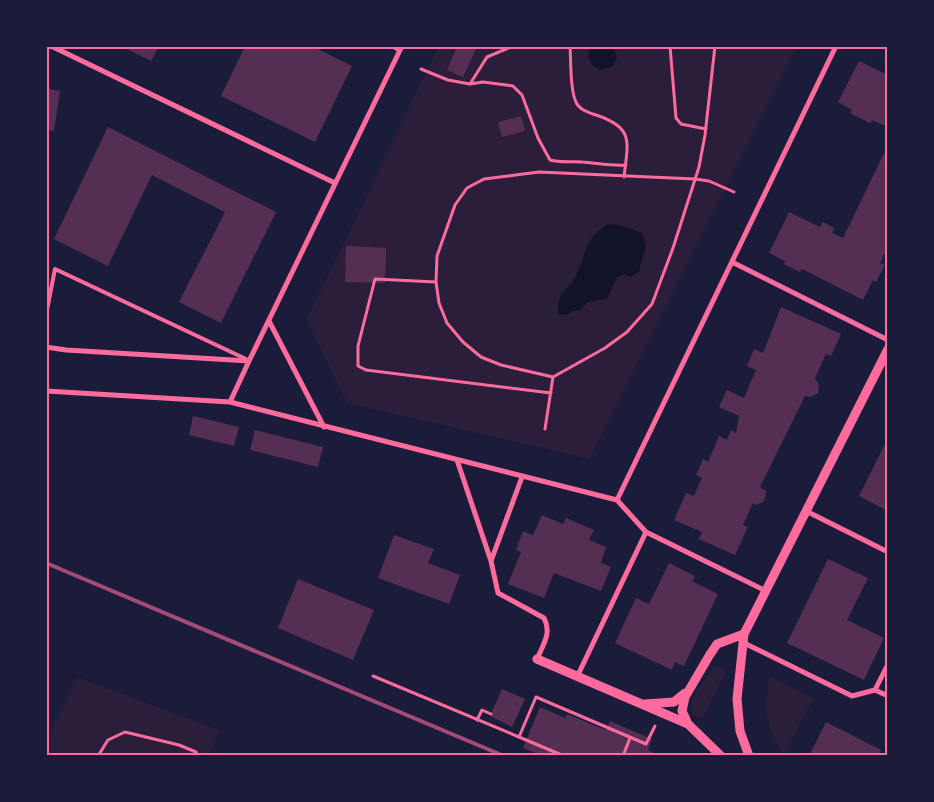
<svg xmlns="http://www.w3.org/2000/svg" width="934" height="802" font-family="'IBM Plex Serif',serif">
<rect width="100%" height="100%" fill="#1b1b3a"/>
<path fill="#2a1e3b" d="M 439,46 L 797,46 L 590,459 L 347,403 L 307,319 Z
M 715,665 L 726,670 L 702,719 L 692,714 L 691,702 L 695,694 Z
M 770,676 L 813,699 L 783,755 C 767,732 762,703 770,676 Z
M 77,677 L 219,730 L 209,756 L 46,756 L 46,741 Z"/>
<path fill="#12122b" d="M 592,46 L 613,46 L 617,58 L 613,66 L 600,70 L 592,65 L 588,56 Z
M 608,224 L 620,225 L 642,233 L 646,246 L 639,272 L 631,277 L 624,274 L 617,277 L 607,299 L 588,302 L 580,310 L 573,311 L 566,315 L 558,314 C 557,287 569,293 577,273 C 587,251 585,239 608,224 Z"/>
<path fill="#542f53" d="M 121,46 L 159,46 L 151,61 Z
M 245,46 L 312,46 L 352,66 L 315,142 L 221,96 Z
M 457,46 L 468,46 L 476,49 L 463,77 L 447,70 Z
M 859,61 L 888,75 L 888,127 L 872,120 L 870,123 L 850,113 L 852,110 L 838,102 Z
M 46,88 L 60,91 L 54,131 L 46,130 Z
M 521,116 L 525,131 L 502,137 L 498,122 Z
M 108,127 L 276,212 L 221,323 L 179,302 L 225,212 L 152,175 L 108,266 L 54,239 Z
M 888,145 L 888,247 L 880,263 L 885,265 L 876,282 L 873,280 L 863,300 L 802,269 L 800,272 L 784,264 L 785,261 L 769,253 L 789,212 L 820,227 L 823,222 L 834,228 L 832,233 L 843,238 Z
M 346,246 L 386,248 L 385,283 L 345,282 Z
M 781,307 L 841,334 L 831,356 L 826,354 L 815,378 L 819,385 L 818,393 L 811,397 L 805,396 L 760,487 L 766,491 L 766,495 L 763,502 L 756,505 L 753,503 L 743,525 L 748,527 L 735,555 L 699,539 L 702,532 L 674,520 L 686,493 L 694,496 L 702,478 L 696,475 L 703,459 L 708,462 L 719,436 L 727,440 L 731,430 L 736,433 L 739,416 L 719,407 L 727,390 L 744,398 L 756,370 L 747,366 L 754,349 L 763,353 Z
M 193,416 L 239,427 L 234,446 L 189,435 Z
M 255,430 L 323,447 L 318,467 L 250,450 Z
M 888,438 L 888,511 L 859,496 Z
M 542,515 L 563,524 L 566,518 L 594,530 L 589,540 L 606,547 L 601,563 L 611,567 L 601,591 L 554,573 L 544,598 L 508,584 L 521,552 L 516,550 L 523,531 L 533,535 Z
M 394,535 L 434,549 L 428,563 L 460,575 L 449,604 L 378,578 Z
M 828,559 L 868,578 L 847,620 L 884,638 L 864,680 L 787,643 Z
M 669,563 L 695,576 L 692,581 L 718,594 L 684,666 L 675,662 L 672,670 L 615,643 L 636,598 L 649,604 Z
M 298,579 L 374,610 L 353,660 L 278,628 Z
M 502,689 L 525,699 L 512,727 L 490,716 Z
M 540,707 L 565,718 L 567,714 L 606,730 L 610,721 L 652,739 L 648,750 L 660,756 L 543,756 L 523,748 Z
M 826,722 L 881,750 L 879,756 L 809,756 Z"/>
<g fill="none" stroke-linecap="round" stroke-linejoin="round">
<path stroke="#ff6b9d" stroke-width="3" d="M 570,46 C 571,61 570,93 577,104 C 580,110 588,112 593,114 C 635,127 628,141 624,177
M 670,46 L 676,118 L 681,124 L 706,129
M 421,69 L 448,80 L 470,84 L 483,82 L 513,86 L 522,95 L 538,138 L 550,160 C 561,163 571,161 582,162 C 597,163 610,166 626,165
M 470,84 L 487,57 L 513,46
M 436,282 L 375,279 L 358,346 L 358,366 L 366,370 L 551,393
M 553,377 L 501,365 L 481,357 L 463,342 L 447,323 L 439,303 L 436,282 L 437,256 L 455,205 L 467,188 L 484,179 L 539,172 L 695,179 L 709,181 L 734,192
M 545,429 L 553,377 L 605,348 L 627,332 L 652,304 L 673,248 L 699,167 L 705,135 L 715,46
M 373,676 L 519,737
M 477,720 L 482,710 L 491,714
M 98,756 L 108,740 L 125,732 L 179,745 L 196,752 L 197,756
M 564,756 L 519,737 L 536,697 L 646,744 L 655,726
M 623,756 L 630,738"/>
<path stroke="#ff6b9d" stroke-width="4" d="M 46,315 L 55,269 L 246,359"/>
<path stroke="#ff6b9d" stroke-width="5" d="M 51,46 L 335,183
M 393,46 L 400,50
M 887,46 L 888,47
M 732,262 L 888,340
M 269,321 L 324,427
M 46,347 L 66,350 L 249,361 L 230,402
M 249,361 L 402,46
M 46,391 L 230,402 L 617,500 L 646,532 L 766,591
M 457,460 L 491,561
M 522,477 L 491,561 L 498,593 L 544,618 C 552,633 543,645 537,659
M 617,500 L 836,46
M 806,511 L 888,552
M 888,597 L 888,603
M 744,643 L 852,696 L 875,690 L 888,664
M 577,677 L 646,532
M 875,690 L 888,696"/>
<path stroke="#ff6b9d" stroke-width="9" d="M 537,659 L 688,724 L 721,756
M 645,704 L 674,702 L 685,693
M 688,724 L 682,711 L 685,697 L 709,656 L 717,644 L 744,634
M 749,756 L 740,731 L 737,699 L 744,634 L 888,349"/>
<path stroke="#a44b75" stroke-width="4" d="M 46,563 L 504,756"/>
</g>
<rect width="934" height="802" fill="none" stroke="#1b1b3a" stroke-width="95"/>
<rect x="48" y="48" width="838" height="706" fill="none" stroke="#ff6b9d" stroke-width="2"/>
</svg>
